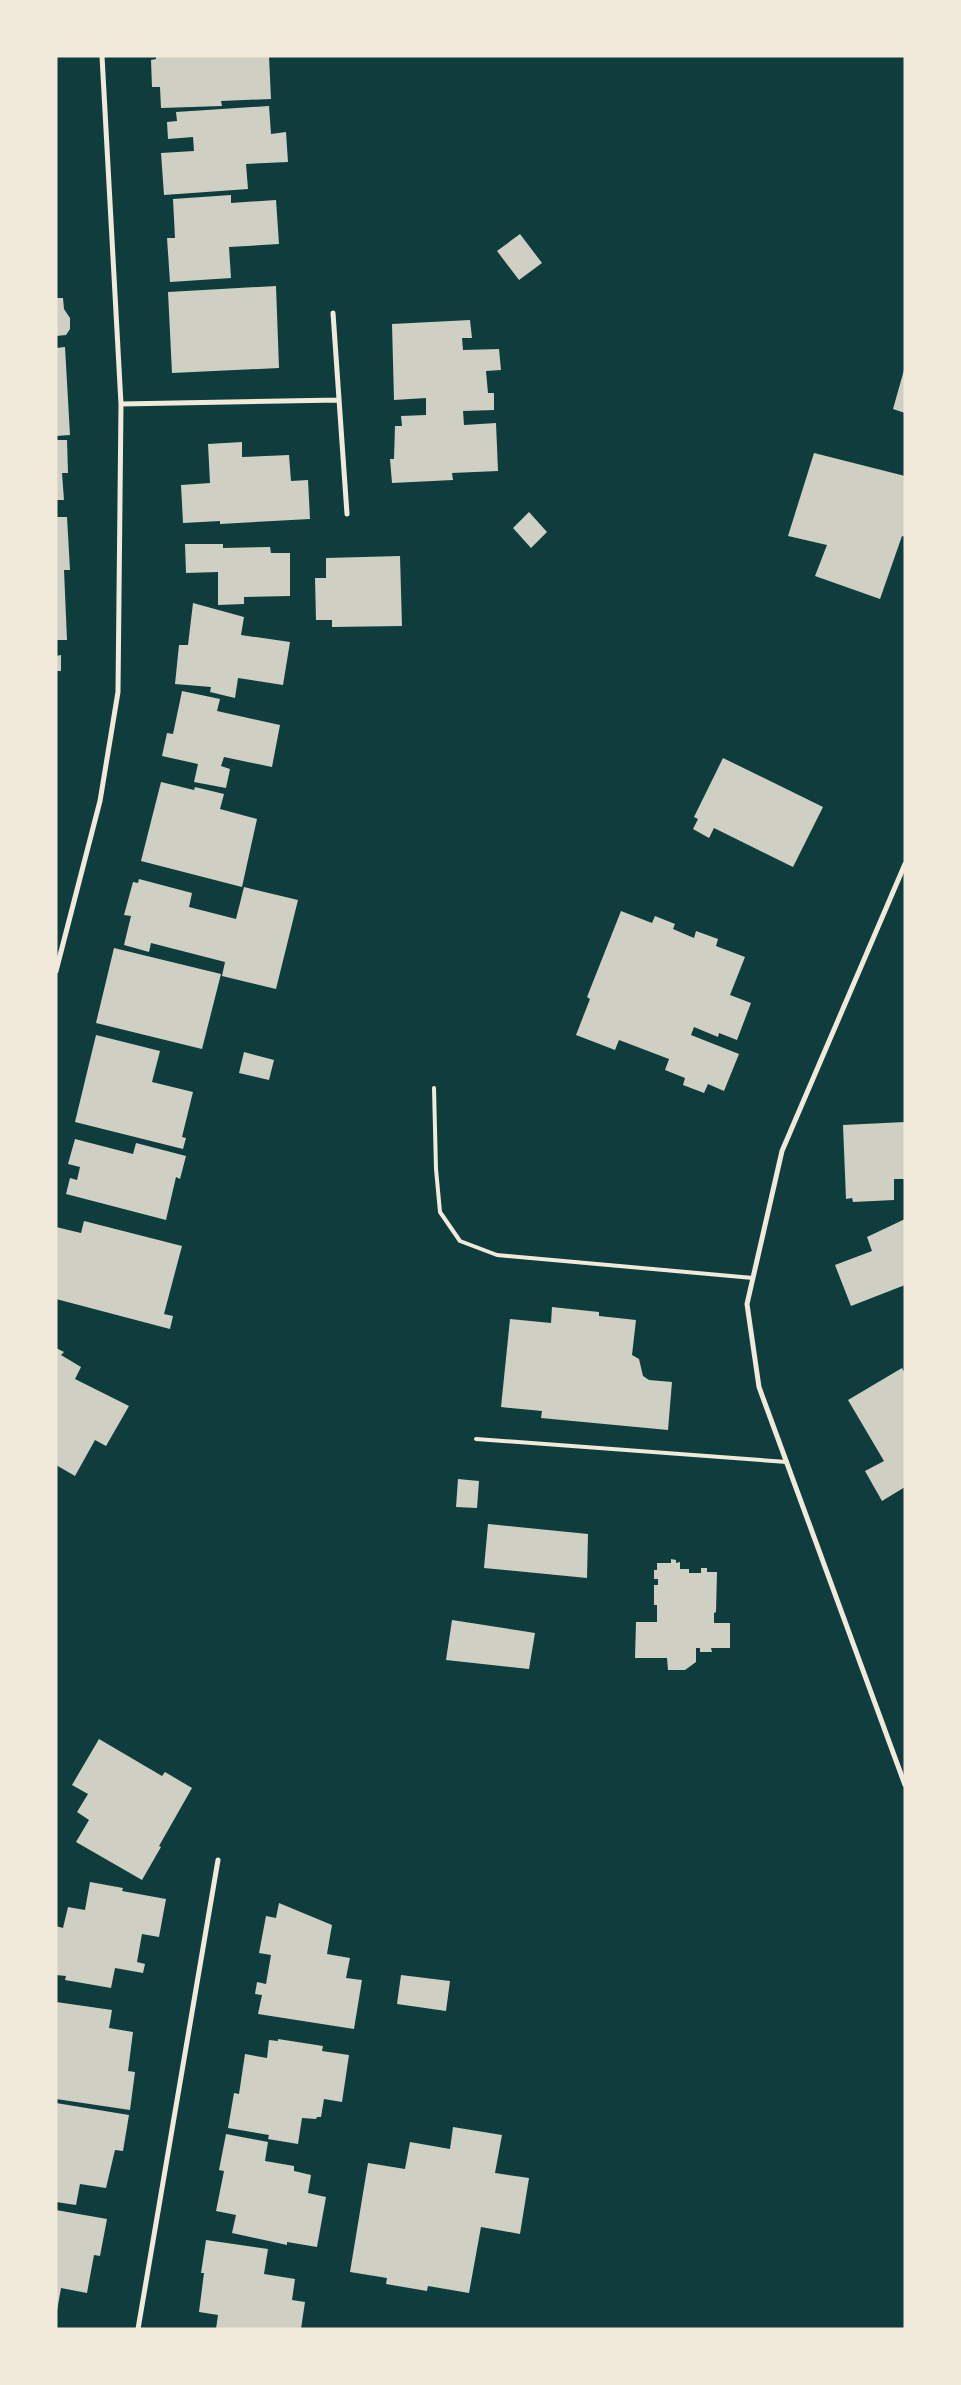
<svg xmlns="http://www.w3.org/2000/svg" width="961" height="2385" font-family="Quicksand,sans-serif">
<rect width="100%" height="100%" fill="#0f3d3e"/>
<path fill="#cfcfc3" d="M 156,56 L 269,56 L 271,99 L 221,101 L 222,106 L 161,108 L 160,87 L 152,87 L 151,60 L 156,59 Z
M 269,106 L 271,134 L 286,132 L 288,162 L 246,164 L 248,189 L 164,195 L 161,153 L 194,151 L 193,137 L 168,139 L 167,122 L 177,121 L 176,112 Z
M 231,195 L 231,203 L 276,200 L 279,244 L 229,247 L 231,278 L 170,282 L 167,238 L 175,238 L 173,199 Z
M 520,234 L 542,263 L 519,280 L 497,251 Z
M 276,286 L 279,368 L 172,373 L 168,292 Z
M 56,298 L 63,298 L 64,309 L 70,318 L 70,329 L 66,335 L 56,336 Z
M 470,320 L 472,338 L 462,338 L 463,350 L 499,349 L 501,370 L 486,371 L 488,393 L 494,393 L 494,410 L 463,411 L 464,425 L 496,423 L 498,471 L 452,473 L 453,480 L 392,483 L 390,459 L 394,459 L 395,426 L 402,426 L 401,416 L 426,415 L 426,398 L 394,400 L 392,324 Z
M 65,347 L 70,435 L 56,436 L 56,348 Z
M 904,370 L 905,370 L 905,413 L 893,409 Z
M 56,440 L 67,440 L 68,473 L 62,473 L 64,500 L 56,500 Z
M 242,442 L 242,457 L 289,455 L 291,481 L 308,480 L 310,519 L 220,524 L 220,521 L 183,523 L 181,485 L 210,483 L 208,444 Z
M 814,453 L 905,476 L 905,537 L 902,536 L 880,599 L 815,576 L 827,545 L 788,536 Z
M 529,512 L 547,532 L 531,548 L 513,528 Z
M 56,517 L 67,517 L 70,570 L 64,570 L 67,640 L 56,640 Z
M 185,544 L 223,544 L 223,548 L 270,547 L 271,553 L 290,553 L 290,596 L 244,597 L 244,604 L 218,605 L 218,572 L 186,573 Z
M 400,556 L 402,626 L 332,627 L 332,620 L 316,620 L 315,578 L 326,578 L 326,558 Z
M 193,603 L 244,617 L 241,635 L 290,642 L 283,685 L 238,678 L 235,698 L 210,692 L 211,687 L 175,684 L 179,645 L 188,645 Z
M 61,655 L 61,671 L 56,671 L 56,656 Z
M 182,691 L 220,699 L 217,711 L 280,725 L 272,767 L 224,757 L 221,766 L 230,769 L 226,788 L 194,782 L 198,764 L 162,756 L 167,733 L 173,734 Z
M 723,758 L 823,807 L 793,867 L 714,828 L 709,838 L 693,829 L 698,819 L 694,817 Z
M 161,782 L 194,790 L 195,787 L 224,794 L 220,809 L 257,819 L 242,887 L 141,861 Z
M 139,879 L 192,893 L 189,907 L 236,919 L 244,887 L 298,900 L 276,989 L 222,976 L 225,962 L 151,943 L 149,952 L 124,945 L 131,916 L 124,915 L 133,882 L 138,883 Z
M 621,911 L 652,923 L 655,916 L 675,924 L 673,929 L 694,938 L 696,931 L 718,939 L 716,946 L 745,957 L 730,995 L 751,1003 L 737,1040 L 719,1033 L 718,1037 L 694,1027 L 691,1035 L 739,1054 L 724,1091 L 708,1084 L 704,1093 L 683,1085 L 685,1078 L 665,1070 L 669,1059 L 619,1040 L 615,1050 L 576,1035 L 590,999 L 587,997 Z
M 114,948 L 221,974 L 202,1049 L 96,1023 Z
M 96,1035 L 160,1051 L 152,1082 L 193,1092 L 182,1137 L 186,1138 L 183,1149 L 75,1122 Z
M 244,1052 L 274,1060 L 269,1080 L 239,1073 Z
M 905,1122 L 905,1179 L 894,1179 L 894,1200 L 853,1202 L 852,1198 L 846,1199 L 843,1125 Z
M 75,1139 L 133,1154 L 136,1143 L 186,1156 L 180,1179 L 176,1177 L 166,1220 L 66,1194 L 70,1178 L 77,1180 L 80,1167 L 68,1164 Z
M 905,1219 L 905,1285 L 851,1306 L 835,1265 L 872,1251 L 867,1237 Z
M 84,1221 L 182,1246 L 164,1314 L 173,1316 L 170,1329 L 56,1299 L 56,1227 L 81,1233 Z
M 552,1307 L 599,1312 L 599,1316 L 636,1320 L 632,1355 L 639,1359 L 643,1376 L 649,1380 L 672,1382 L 668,1430 L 541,1418 L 542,1411 L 501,1407 L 510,1319 L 551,1323 Z
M 56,1348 L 64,1352 L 61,1355 L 81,1367 L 75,1379 L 129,1406 L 106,1446 L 95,1440 L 75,1476 L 56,1465 Z
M 902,1368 L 905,1374 L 905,1487 L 882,1501 L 865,1471 L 884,1461 L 848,1400 Z
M 458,1479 L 479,1481 L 477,1508 L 456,1507 Z
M 488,1524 L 588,1534 L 587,1578 L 484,1568 Z
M 671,1559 L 676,1560 L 676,1563 L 680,1562 L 680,1569 L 689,1569 L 689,1573 L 701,1573 L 701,1568 L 707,1568 L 707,1572 L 717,1572 L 716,1612 L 714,1613 L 714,1623 L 730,1623 L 730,1648 L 711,1648 L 712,1652 L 700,1652 L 700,1648 L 696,1648 L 696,1662 L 685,1670 L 668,1670 L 667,1658 L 635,1658 L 636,1622 L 657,1622 L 657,1605 L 654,1605 L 654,1585 L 658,1585 L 658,1579 L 654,1579 L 654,1570 L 657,1570 L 657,1563 L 671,1563 Z
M 452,1620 L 535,1633 L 529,1669 L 446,1660 Z
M 99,1739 L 162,1776 L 165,1772 L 192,1788 L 159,1846 L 161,1847 L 142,1880 L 76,1842 L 89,1820 L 77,1812 L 88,1794 L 72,1785 Z
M 90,1882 L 123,1888 L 122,1891 L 166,1899 L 159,1937 L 142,1934 L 137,1962 L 145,1964 L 143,1973 L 115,1968 L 111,1988 L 65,1980 L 66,1976 L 56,1975 L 56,1926 L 63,1928 L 68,1907 L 85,1910 Z
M 279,1903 L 332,1925 L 327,1954 L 350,1958 L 346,1978 L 362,1980 L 354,2029 L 258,2014 L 262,1995 L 255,1994 L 257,1982 L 266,1984 L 271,1955 L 259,1953 L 266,1916 L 276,1918 Z
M 401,1975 L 450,1981 L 446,2011 L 397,2004 Z
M 56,2002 L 112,2010 L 109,2028 L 133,2032 L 128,2071 L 135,2072 L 130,2110 L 56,2099 Z
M 278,2039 L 323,2046 L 322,2051 L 349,2055 L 342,2102 L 324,2099 L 321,2117 L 317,2117 L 316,2119 L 302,2118 L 298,2144 L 268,2139 L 269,2135 L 228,2128 L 234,2093 L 239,2094 L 245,2054 L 267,2058 L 269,2040 L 278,2041 Z
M 56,2103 L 129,2115 L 123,2151 L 115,2150 L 106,2188 L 80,2184 L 76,2205 L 56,2202 Z
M 453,2127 L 502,2135 L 495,2173 L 529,2178 L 520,2234 L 481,2227 L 469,2293 L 428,2286 L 427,2291 L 386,2284 L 387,2278 L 350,2272 L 368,2163 L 405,2169 L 410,2142 L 450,2149 Z
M 226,2134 L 268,2142 L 265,2161 L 294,2166 L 294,2171 L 311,2175 L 308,2193 L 326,2197 L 317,2247 L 287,2242 L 287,2245 L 232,2233 L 236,2215 L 216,2211 L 224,2171 L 219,2170 Z
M 56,2210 L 107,2219 L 100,2256 L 94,2255 L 87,2293 L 61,2288 L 57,2311 Z
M 206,2240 L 268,2249 L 264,2274 L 295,2279 L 292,2300 L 305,2302 L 301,2329 L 216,2329 L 218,2315 L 199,2312 L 204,2273 L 201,2273 Z"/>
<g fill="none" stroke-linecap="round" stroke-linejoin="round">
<path stroke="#f1e9da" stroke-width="4" d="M 434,1088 L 436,1169 L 440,1212 L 460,1241 L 497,1255 L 753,1278
M 476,1439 L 787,1462"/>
<path stroke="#f1e9da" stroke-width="5" d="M 333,313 L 347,514
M 121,404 L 339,400
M 905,864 L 782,1151 L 747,1304 L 759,1387 L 905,1785
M 56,971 L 100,801 L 118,692 L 121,404 L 102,56
M 138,2329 L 218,1860"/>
</g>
<rect width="961" height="2385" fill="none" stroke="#f1e9da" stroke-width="115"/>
</svg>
